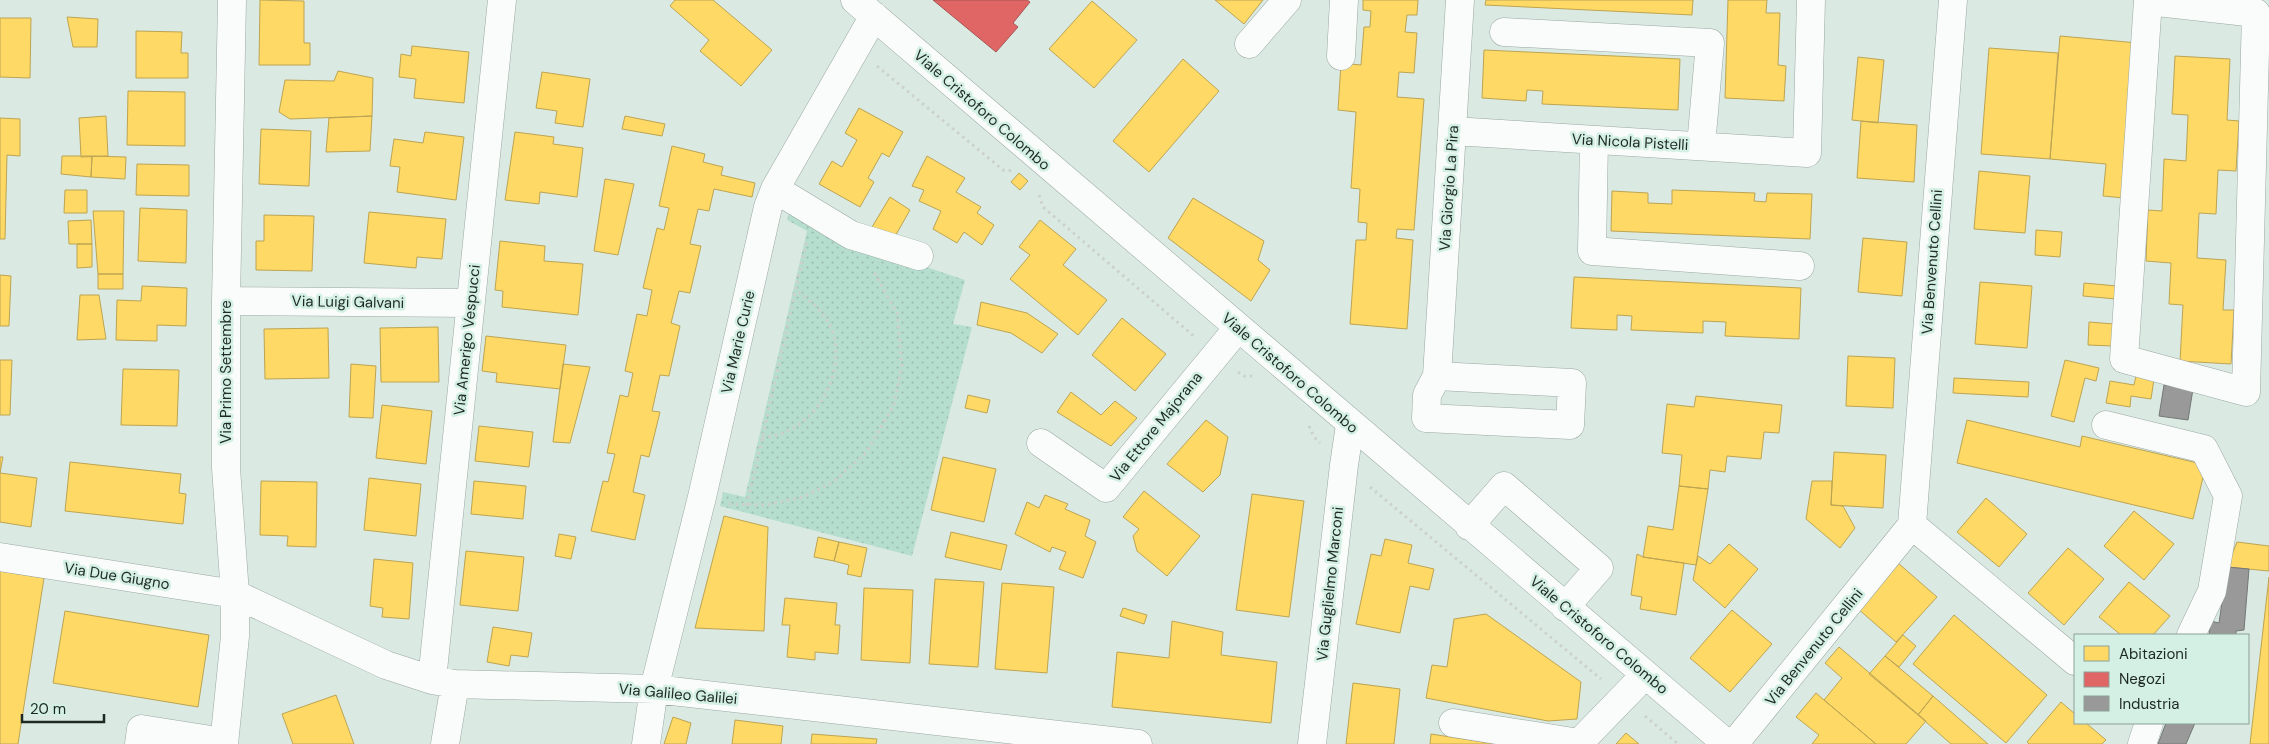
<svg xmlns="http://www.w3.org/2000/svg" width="2269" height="744" font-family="'DM Sans',sans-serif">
<defs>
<pattern id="park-dots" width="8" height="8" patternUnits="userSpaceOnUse" patternTransform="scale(1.25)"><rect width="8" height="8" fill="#b6decf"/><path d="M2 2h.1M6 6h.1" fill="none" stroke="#9cbeb2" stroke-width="1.8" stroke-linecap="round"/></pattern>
</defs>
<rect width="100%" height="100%" fill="#daeae3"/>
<path fill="url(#park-dots)" d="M 791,207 L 855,243 L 965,280 L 953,324 L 972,327 L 912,556 L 720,506 L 723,492 L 745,497 L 807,231 L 787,220 Z"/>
<path fill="#ffd966" stroke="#bca452" d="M 260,0 L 304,1 L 304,43 L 310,43 L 310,65 L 259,65 Z
M 675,0 L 713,0 L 772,50 L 741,86 L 700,51 L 709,40 L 670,6 Z
M 1215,0 L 1263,0 L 1244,24 Z
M 1363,0 L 1418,0 L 1417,15 L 1407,15 L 1405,32 L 1417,33 L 1414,73 L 1399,72 L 1397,97 L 1424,99 L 1414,230 L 1397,229 L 1396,238 L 1413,240 L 1407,329 L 1350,324 L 1356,240 L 1366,240 L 1367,223 L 1358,222 L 1360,189 L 1351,188 L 1356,112 L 1338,110 L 1341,63 L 1361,65 L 1364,27 L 1370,27 L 1371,11 L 1363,10 Z
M 1486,0 L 1693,0 L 1692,15 L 1485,5 Z
M 1728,0 L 1767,0 L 1766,13 L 1780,13 L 1778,65 L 1786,66 L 1784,101 L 1725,98 Z
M 1092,1 L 1137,40 L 1094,88 L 1049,49 Z
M 67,17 L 98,19 L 97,47 L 73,47 Z
M 0,18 L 31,18 L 30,78 L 0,77 Z
M 136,31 L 182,32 L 181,53 L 188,53 L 188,78 L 136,78 Z
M 2060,36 L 2138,43 L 2124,198 L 2103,196 L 2106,164 L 2050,159 Z
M 412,46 L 469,52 L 464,103 L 414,98 L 416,79 L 399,77 L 401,54 L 411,56 Z
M 1989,48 L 2058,53 L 2050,159 L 1981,154 Z
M 1484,50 L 1680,59 L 1678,110 L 1542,104 L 1543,91 L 1527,90 L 1526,101 L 1482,98 Z
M 2175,56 L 2230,59 L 2227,120 L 2239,121 L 2236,171 L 2218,170 L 2216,214 L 2199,213 L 2197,258 L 2226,260 L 2223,310 L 2234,310 L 2231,364 L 2180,361 L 2183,305 L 2169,304 L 2171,263 L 2146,261 L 2148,210 L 2162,211 L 2164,159 L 2186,161 L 2188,115 L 2172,114 Z
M 1858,57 L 1884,60 L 1878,123 L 1852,120 Z
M 1183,59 L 1219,91 L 1149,172 L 1113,141 Z
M 338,71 L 373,78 L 372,116 L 290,119 L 279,112 L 285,80 L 334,81 Z
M 542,72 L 590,79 L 583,127 L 555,123 L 557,111 L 536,108 Z
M 128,91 L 185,92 L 185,146 L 127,145 Z
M 859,108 L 903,132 L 889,157 L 882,153 L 868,178 L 874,182 L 860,207 L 819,184 L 832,161 L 842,167 L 857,140 L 845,133 Z
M 106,116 L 108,156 L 81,157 L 79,118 Z
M 372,116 L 370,151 L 326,152 L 329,118 Z
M 625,116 L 665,124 L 662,136 L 622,129 Z
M 0,118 L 20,119 L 20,156 L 7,155 L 5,239 L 0,239 Z
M 1861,121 L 1917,125 L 1914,182 L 1857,178 Z
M 261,129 L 311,131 L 309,186 L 259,184 Z
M 425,132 L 464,137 L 456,200 L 397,192 L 400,167 L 390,166 L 394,139 L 423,143 Z
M 515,132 L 554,137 L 553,144 L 583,148 L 577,197 L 540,192 L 539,204 L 505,200 Z
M 672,146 L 705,154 L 703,162 L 723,167 L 721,175 L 755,183 L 752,197 L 714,189 L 709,211 L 698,209 L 690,244 L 701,246 L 690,293 L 679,291 L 671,323 L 680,326 L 669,376 L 660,375 L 652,411 L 660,412 L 649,457 L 641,455 L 633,492 L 645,495 L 635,540 L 591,531 L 603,481 L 608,482 L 615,454 L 607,453 L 620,395 L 628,397 L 633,373 L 625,371 L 637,314 L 647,316 L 652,290 L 643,288 L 657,228 L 664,230 L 669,208 L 659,206 Z
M 62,156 L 92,156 L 91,177 L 61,174 Z
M 92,156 L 126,157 L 125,179 L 91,177 Z
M 927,156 L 965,178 L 956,192 L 981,207 L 977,213 L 994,225 L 982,245 L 964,232 L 957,243 L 933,229 L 941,211 L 919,201 L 924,190 L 912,186 Z
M 137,164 L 189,165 L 189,196 L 136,195 Z
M 1979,171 L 2030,176 L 2025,233 L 1974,229 Z
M 1019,173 L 1028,181 L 1020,190 L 1011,182 Z
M 605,179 L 634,184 L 618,255 L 594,251 Z
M 65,190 L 87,190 L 87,213 L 64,213 Z
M 1672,190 L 1755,193 L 1754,201 L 1766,202 L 1767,193 L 1812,194 L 1810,239 L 1611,231 L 1612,191 L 1648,193 L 1648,203 L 1672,204 Z
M 890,197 L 910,210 L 893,240 L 872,227 Z
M 1193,198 L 1264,241 L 1258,260 L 1270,270 L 1251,301 L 1168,238 Z
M 140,208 L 187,210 L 186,263 L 138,261 Z
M 93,211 L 124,211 L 123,274 L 98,274 Z
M 369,212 L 446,219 L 442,259 L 417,257 L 416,268 L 364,263 Z
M 264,215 L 314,216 L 312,271 L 256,270 L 256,241 L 264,241 Z
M 91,220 L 92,244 L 69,244 L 68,221 Z
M 1040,220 L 1076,249 L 1063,265 L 1107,300 L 1078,335 L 1010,279 L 1030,255 L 1019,247 Z
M 2036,230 L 2062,232 L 2060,257 L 2035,255 Z
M 1863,238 L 1907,242 L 1902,296 L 1858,292 Z
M 500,241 L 545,246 L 544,261 L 583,264 L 578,315 L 502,307 L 503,291 L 495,290 Z
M 77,244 L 92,244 L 92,267 L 77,268 Z
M 98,274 L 123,274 L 123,289 L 98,289 Z
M 0,275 L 11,276 L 9,326 L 0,326 Z
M 1574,277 L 1801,288 L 1799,339 L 1725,336 L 1726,322 L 1703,321 L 1703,333 L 1631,330 L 1632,316 L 1617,315 L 1617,330 L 1571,328 Z
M 1980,282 L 2032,286 L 2027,348 L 1975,344 Z
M 2084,283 L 2117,286 L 2116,299 L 2083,296 Z
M 142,286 L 187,288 L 186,326 L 157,325 L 157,341 L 116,340 L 117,300 L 141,301 Z
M 80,295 L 99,295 L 106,339 L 77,340 Z
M 981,302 L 1027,313 L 1058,334 L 1042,353 L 1011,333 L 977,325 Z
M 1122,318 L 1166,354 L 1135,391 L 1092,355 Z
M 2089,322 L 2114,324 L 2113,346 L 2088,345 Z
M 438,327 L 439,382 L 381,382 L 380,328 Z
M 328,328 L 329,378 L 265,379 L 264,329 Z
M 486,336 L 566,345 L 560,389 L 496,382 L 497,373 L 482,371 Z
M 1848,356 L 1895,358 L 1893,408 L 1846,406 Z
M 0,360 L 12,360 L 10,415 L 0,415 Z
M 2065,360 L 2099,368 L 2096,381 L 2085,378 L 2074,422 L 2051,416 Z
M 351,364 L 376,366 L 373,418 L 349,417 Z
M 563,364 L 590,367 L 570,443 L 553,442 Z
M 123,369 L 179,370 L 177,426 L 121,425 Z
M 2136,376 L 2154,379 L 2151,399 L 2131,396 L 2130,407 L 2106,403 L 2110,381 L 2134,385 Z
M 1954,378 L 2029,382 L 2028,397 L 1953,393 Z
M 1071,392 L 1101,415 L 1115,401 L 1137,418 L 1111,446 L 1057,412 Z
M 968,395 L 990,400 L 987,413 L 965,408 Z
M 1696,396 L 1782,405 L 1779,433 L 1764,432 L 1761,459 L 1727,456 L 1725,472 L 1710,470 L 1708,489 L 1679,486 L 1682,455 L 1662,453 L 1667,404 L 1694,407 Z
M 382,405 L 432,411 L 426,464 L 376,458 Z
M 1206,420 L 1228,437 L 1220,475 L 1203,492 L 1167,464 Z
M 1967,420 L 2080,447 L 2082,436 L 2206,465 L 2193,519 L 1957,463 Z
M 479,426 L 533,432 L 529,467 L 475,461 Z
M 1834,452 L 1886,455 L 1883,508 L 1831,505 Z
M 0,457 L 3,457 L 0,473 L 37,478 L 31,527 L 0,522 Z
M 943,457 L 996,469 L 984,522 L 931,510 Z
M 70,462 L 181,474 L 179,493 L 186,494 L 183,524 L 65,511 Z
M 369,478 L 421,484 L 416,536 L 364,530 Z
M 261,481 L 317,482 L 316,547 L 287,546 L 288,536 L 260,535 Z
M 474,481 L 526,486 L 523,519 L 471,514 Z
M 1812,481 L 1832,481 L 1831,505 L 1843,506 L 1855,528 L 1840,548 L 1806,519 Z
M 1679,486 L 1708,489 L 1696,565 L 1643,557 L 1648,526 L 1673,530 Z
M 1144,491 L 1200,536 L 1167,576 L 1137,551 L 1133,536 L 1139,529 L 1123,517 Z
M 1252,494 L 1304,501 L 1289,617 L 1236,610 Z
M 1045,495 L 1068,504 L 1065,509 L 1090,520 L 1085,536 L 1096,542 L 1083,578 L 1059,569 L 1066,552 L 1052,547 L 1050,552 L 1015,534 L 1027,502 L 1039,508 Z
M 1986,498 L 2027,534 L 1999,567 L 1957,532 Z
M 2134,511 L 2174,544 L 2144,580 L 2104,546 Z
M 724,516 L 768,527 L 764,631 L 695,628 Z
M 951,532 L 1007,545 L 1001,570 L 945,557 Z
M 559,534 L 576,537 L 571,559 L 555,556 Z
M 818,537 L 839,542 L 834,561 L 814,557 Z
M 1385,539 L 1412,545 L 1408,563 L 1434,569 L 1429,590 L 1410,586 L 1400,633 L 1356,624 L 1371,554 L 1381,556 Z
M 839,542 L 867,548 L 861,577 L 847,574 L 849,565 L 834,561 Z
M 2237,542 L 2269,546 L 2269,571 L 2227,567 Z
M 1729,544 L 1758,569 L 1725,608 L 1693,580 L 1698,556 L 1710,564 Z
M 2068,548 L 2104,579 L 2064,625 L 2028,593 Z
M 466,551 L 524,557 L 518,611 L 460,605 Z
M 1637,554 L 1643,557 L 1684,563 L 1676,615 L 1640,609 L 1642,597 L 1631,595 Z
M 374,559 L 413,563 L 409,619 L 382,617 L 383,608 L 370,606 Z
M 1898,563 L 1937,597 L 1896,642 L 1857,608 Z
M 0,571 L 44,578 L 18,744 L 0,744 Z
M 2269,577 L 2269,744 L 2250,744 Z
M 935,579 L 984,582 L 978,667 L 929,664 Z
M 2129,582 L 2170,616 L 2153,635 L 2121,635 L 2099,617 Z
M 1002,583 L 1054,587 L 1047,673 L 995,669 Z
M 864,588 L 913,590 L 910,663 L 861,660 Z
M 785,598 L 837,603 L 835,625 L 840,625 L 838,654 L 815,652 L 815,660 L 787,657 L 790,625 L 782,625 Z
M 1123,608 L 1147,615 L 1144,624 L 1120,616 Z
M 1732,610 L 1772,644 L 1730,692 L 1690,658 Z
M 65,611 L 209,635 L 198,707 L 53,683 Z
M 1486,614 L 1581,682 L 1577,719 L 1548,721 L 1426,698 L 1432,665 L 1447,667 L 1454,619 Z
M 1954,615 L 2047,695 L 2006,743 L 1913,664 Z
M 1172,621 L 1223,632 L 1221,655 L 1277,662 L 1271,723 L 1112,707 L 1117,652 L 1169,658 Z
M 493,627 L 532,633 L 528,657 L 511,655 L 509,666 L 487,662 Z
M 1903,635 L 1916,646 L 1899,667 L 1885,656 Z
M 1839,647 L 1926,721 L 1906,744 L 1876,744 L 1824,700 L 1842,678 L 1825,663 Z
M 1885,656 L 1933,696 L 1918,715 L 1869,674 Z
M 1353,683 L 1400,689 L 1394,744 L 1346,744 Z
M 1816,693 L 1824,700 L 1876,744 L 1812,744 L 1819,735 L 1796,717 Z
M 336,695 L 354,744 L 293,744 L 282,714 Z
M 1933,696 L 1988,744 L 1951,744 L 1918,715 Z
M 2061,702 L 2075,714 L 2075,723 L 2086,723 L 2106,740 L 2102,744 L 2029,744 L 2027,742 Z
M 673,717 L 691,723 L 686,744 L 664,744 Z
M 735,720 L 783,726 L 781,744 L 732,744 Z
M 1626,733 L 1639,744 L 1616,744 Z
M 812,734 L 877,739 L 876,744 L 811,744 Z
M 1431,734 L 1496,744 L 1430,744 Z"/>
<path fill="#e06666" stroke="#a65452" d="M 933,0 L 1027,0 L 1030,2 L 1013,23 L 1018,27 L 996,52 Z"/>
<path fill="#999" stroke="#747776" d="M 2164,385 L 2193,389 L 2188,420 L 2159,416 Z
M 2227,567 L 2249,569 L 2244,630 L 2236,631 L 2236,635 L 2209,635 L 2211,621 L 2219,623 Z
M 2166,723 L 2195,723 L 2186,744 L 2158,744 Z"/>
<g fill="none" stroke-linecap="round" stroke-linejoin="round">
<g stroke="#9ba7a2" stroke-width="29">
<path id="minor" d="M 855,0 L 1727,744
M 2148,1 L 2256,13 L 2246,392 L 2124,359 L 2148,0
M 1504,32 L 1710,43 L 1701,146
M 1249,44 L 1287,0
M 1341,56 L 1344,0
M 1453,131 L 1807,153 L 1811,0
M 1594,140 L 1592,251 L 1800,266
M 775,189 L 851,235 L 919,256
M 226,301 L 470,303
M 1437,376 L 1572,383 L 1570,425 L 1426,418 L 1427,395 L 1437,376 L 1460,0
M 2106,425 L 2204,449 L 2228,496 L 2212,591 L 2191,635
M 1041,443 L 1106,488 L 1238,328
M 1912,525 L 2075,661
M 1469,526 L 1504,486 L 1599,568 L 1565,607
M 0,557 L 235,594 L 386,665 L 432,680 L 455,684 L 654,689 L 1138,744
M 432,680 L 502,0
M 1453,723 L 1579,743 L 1645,675
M 139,744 L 141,729 L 224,742
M 224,744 L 235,636 L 235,594 L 226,468 L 226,301 L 232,0
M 445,744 L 455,684
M 646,744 L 654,689 L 702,497 L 768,207 L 775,189 L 874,16
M 1312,744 L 1344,465 L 1350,425
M 1734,744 L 1912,525 L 1953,0
M 2142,744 L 2149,723"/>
</g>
<path stroke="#ccd0cf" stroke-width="3" stroke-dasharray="2.5 4" stroke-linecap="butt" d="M 877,66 L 1003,170 L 1013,171
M 1039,195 L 1043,207 L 1196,338
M 1238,372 L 1244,376 L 1253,376
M 1309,426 L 1314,437 L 1320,443
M 762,438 C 774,436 785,434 795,427 C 825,409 843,367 833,333 C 827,314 811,301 796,290
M 1370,487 L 1601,679
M 729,504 L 766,505 L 803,497 L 833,482 L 866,453 L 894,405 L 902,366 L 897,313 L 874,272
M 747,505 L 807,240
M 1645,716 L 1678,744"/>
<use href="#minor" stroke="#f9fcfb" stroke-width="28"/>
</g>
<g text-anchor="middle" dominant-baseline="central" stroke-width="5" stroke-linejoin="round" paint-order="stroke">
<g font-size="15" fill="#1e2924" stroke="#d4f0e4">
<text transform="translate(982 110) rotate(41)">Viale Cristoforo Colombo</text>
<text transform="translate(1630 142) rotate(3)">Via Nicola Pistelli</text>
<text transform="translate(1449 188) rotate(-86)">Via Giorgio La Pira</text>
<text transform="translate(1932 262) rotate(-86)">Via Benvenuto Cellini</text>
<text transform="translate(348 302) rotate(1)">Via Luigi Galvani</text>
<text transform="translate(467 340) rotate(-84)">Via Amerigo Vespucci</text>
<text transform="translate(738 342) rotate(-77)">Via Marie Curie</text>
<text transform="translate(226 372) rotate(-90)">Via Primo Settembre</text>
<text transform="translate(1290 373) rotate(41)">Viale Cristoforo Colombo</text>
<text transform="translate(1156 427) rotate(-51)">Via Ettore Majorana</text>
<text transform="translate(117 576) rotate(9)">Via Due Giugno</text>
<text transform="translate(1330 584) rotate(-84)">Via Guglielmo Marconi</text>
<text transform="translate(1599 635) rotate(40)">Viale Cristoforo Colombo</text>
<text transform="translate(1814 647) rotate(-51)">Via Benvenuto Cellini</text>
<text transform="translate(678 694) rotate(5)">Via Galileo Galilei</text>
</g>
</g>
<rect x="2074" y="634" width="175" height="90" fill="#d4f0e4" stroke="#8ba097"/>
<rect x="2084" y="646" width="25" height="15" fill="#ffd966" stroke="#8ba097"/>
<text x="2119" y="659" font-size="15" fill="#1e2924">Abitazioni</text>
<rect x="2084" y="672" width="25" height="15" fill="#e06666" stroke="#8ba097"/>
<text x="2119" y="684" font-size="15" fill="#1e2924">Negozi</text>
<rect x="2084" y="696" width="25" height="15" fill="#999999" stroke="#8ba097"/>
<text x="2119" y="709" font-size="15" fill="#1e2924">Industria</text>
<path d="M22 714v8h82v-8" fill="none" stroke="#1e2924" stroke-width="2.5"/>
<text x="30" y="714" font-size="15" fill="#1e2924" stroke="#d4f0e4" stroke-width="4" paint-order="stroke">20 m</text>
</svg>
